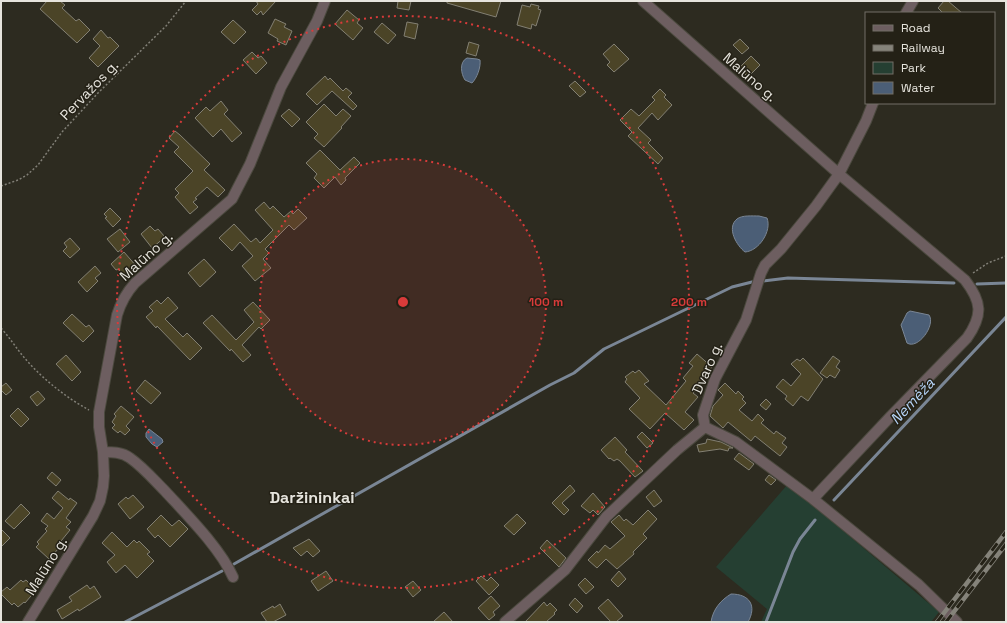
<svg xmlns="http://www.w3.org/2000/svg" width="1007" height="623" font-family="'Space Grotesk',sans-serif">
<rect width="100%" height="100%" fill="#2d2b20"/>
<path fill="#253f32" d="M 788,484 L 939,612 L 931,622 L 761,622 L 767,609 L 716,567 Z"/>
<path fill="#4b5e76" stroke="#7a8695" d="M 467,58 L 477,59 L 480,60 C 481,67 477,78 472,83 L 465,80 C 461,74 459,62 467,58 Z
M 759,216 L 767,218 C 772,231 759,251 745,252 C 737,246 726,228 737,219 C 742,215 752,216 759,216 Z
M 910,311 L 929,315 C 936,325 918,350 907,343 L 901,325 L 907,313 Z
M 149,429 L 162,439 L 163,442 L 157,447 L 152,444 L 146,437 L 146,433 Z
M 731,594 C 750,594 757,606 748,622 L 711,622 C 713,609 721,600 731,594 Z"/>
<g fill="none" stroke-linecap="round" stroke-linejoin="round">
<path stroke="#7a8695" stroke-width="3" d="M 763,281 L 788,278 L 954,283
M 977,284 L 1006,283
M 834,500 L 1006,317
M 234,564 L 550,385 L 574,373 L 604,349 L 732,287 L 752,282
M 125,622 L 222,571
M 766,622 L 793,552 L 800,539 L 815,520"/>
</g>
<path fill="#4b4427" stroke="#838073" d="M 47,1 L 60,1 L 65,5 L 62,8 L 76,21 L 79,19 L 90,30 L 77,43 L 40,9 Z
M 256,1 L 276,1 L 263,15 L 261,11 L 257,15 L 252,10 L 258,4 Z
M 398,1 L 411,1 L 409,10 L 397,8 Z
M 447,1 L 501,1 L 496,17 L 447,3 Z
M 944,1 L 948,1 L 962,13 L 943,13 L 938,8 Z
M 531,4 L 539,6 L 538,9 L 541,10 L 536,26 L 532,24 L 531,29 L 517,25 L 522,5 L 530,7 Z
M 347,10 L 359,20 L 357,23 L 363,28 L 353,40 L 335,24 Z
M 275,19 L 286,24 L 284,27 L 292,31 L 286,45 L 277,41 L 278,39 L 268,33 Z
M 233,20 L 246,32 L 234,44 L 221,32 Z
M 407,22 L 418,24 L 415,39 L 404,36 Z
M 382,23 L 396,35 L 388,44 L 374,32 Z
M 101,30 L 108,38 L 110,37 L 119,46 L 98,67 L 89,58 L 100,46 L 93,39 Z
M 740,39 L 749,48 L 742,54 L 733,45 Z
M 469,42 L 479,45 L 476,56 L 466,53 Z
M 614,44 L 629,59 L 614,72 L 607,65 L 610,62 L 603,54 Z
M 252,52 L 258,58 L 261,56 L 267,63 L 256,74 L 243,60 Z
M 751,56 L 760,65 L 748,77 L 739,68 Z
M 325,76 L 328,80 L 330,78 L 343,91 L 346,88 L 352,93 L 348,97 L 357,106 L 353,110 L 332,91 L 317,105 L 306,94 Z
M 575,81 L 586,92 L 580,97 L 569,86 Z
M 660,89 L 666,95 L 664,97 L 672,105 L 658,120 L 652,113 L 638,128 L 651,140 L 648,143 L 663,158 L 658,164 L 628,136 L 632,132 L 620,120 L 631,109 L 639,116 L 655,100 L 652,97 Z
M 221,101 L 228,110 L 224,114 L 242,133 L 232,142 L 221,129 L 213,137 L 195,118 L 206,107 L 210,111 Z
M 324,104 L 336,116 L 343,109 L 351,116 L 341,127 L 342,128 L 324,147 L 314,138 L 318,134 L 306,122 Z
M 289,109 L 300,119 L 292,127 L 281,116 Z
M 175,131 L 180,135 L 210,164 L 204,170 L 225,190 L 218,197 L 207,187 L 195,198 L 197,199 L 193,202 L 198,207 L 190,214 L 175,197 L 179,193 L 175,189 L 193,171 L 174,152 L 179,147 L 169,138 Z
M 320,150 L 340,170 L 354,157 L 360,163 L 345,178 L 346,180 L 341,185 L 335,177 L 324,188 L 314,178 L 317,174 L 306,163 Z
M 264,202 L 270,209 L 273,206 L 284,217 L 291,211 L 293,214 L 298,209 L 307,218 L 294,230 L 289,225 L 265,249 L 269,253 L 263,259 L 271,268 L 255,281 L 242,266 L 253,256 L 240,242 L 232,251 L 219,238 L 234,224 L 251,242 L 256,238 L 260,243 L 273,230 L 255,210 Z
M 110,208 L 121,219 L 113,227 L 105,218 L 107,217 L 104,214 Z
M 150,226 L 155,231 L 158,229 L 165,237 L 152,248 L 141,234 Z
M 120,229 L 130,242 L 118,252 L 107,239 Z
M 70,238 L 80,249 L 70,258 L 63,251 L 67,247 L 64,243 Z
M 124,252 L 137,267 L 126,277 L 118,269 L 116,270 L 111,264 Z
M 204,259 L 216,272 L 200,287 L 188,273 Z
M 95,266 L 101,273 L 95,278 L 98,281 L 87,292 L 78,282 Z
M 168,297 L 178,308 L 165,319 L 183,337 L 187,333 L 202,348 L 190,360 L 157,326 L 156,328 L 146,317 L 153,311 L 149,307 L 157,300 L 161,304 Z
M 253,302 L 270,320 L 261,329 L 259,327 L 242,345 L 251,355 L 243,362 L 231,349 L 230,351 L 203,323 L 212,315 L 236,340 L 254,322 L 244,310 Z
M 72,314 L 86,327 L 89,325 L 94,331 L 83,342 L 63,323 Z
M 697,354 L 712,367 L 703,378 L 705,380 L 693,393 L 698,397 L 685,412 L 694,420 L 684,430 L 665,413 L 650,429 L 629,409 L 640,398 L 625,382 L 627,379 L 625,377 L 633,371 L 635,373 L 639,370 L 649,381 L 644,384 L 666,405 L 686,381 L 683,378 L 693,366 L 689,363 Z
M 66,355 L 81,372 L 72,381 L 56,364 Z
M 833,356 L 840,361 L 836,367 L 840,370 L 835,378 L 830,375 L 827,378 L 820,373 Z
M 803,358 L 823,379 L 808,401 L 801,396 L 793,406 L 785,399 L 787,396 L 776,387 L 783,379 L 791,386 L 801,374 L 791,364 L 797,359 L 800,361 Z
M 145,380 L 161,393 L 151,404 L 136,391 Z
M 6,383 L 12,390 L 6,395 L 1,390 L 1,387 Z
M 725,383 L 736,394 L 738,391 L 744,397 L 742,399 L 746,403 L 739,410 L 752,421 L 758,414 L 764,420 L 761,423 L 774,434 L 776,431 L 786,438 L 782,443 L 787,447 L 780,456 L 755,436 L 751,441 L 728,422 L 723,428 L 710,416 L 713,406 L 723,395 L 718,390 Z
M 38,391 L 45,399 L 37,406 L 30,397 Z
M 766,399 L 771,404 L 766,410 L 760,405 Z
M 121,406 L 134,417 L 126,426 L 130,430 L 125,435 L 120,431 L 118,433 L 112,428 L 115,425 L 112,422 L 116,416 L 114,414 Z
M 18,408 L 29,419 L 21,427 L 10,416 Z
M 642,432 L 653,443 L 647,448 L 637,437 Z
M 615,437 L 627,450 L 625,452 L 643,471 L 635,477 L 620,461 L 617,459 L 614,461 L 610,458 L 609,459 L 601,450 Z
M 707,439 L 721,442 L 733,448 L 729,448 L 728,451 L 720,449 L 699,452 L 697,445 L 706,443 Z
M 739,453 L 754,464 L 749,470 L 734,459 Z
M 52,472 L 61,480 L 56,486 L 47,478 Z
M 769,475 L 776,480 L 771,485 L 765,480 Z
M 570,485 L 575,491 L 562,503 L 569,510 L 564,515 L 552,503 Z
M 654,490 L 662,501 L 654,507 L 646,497 Z
M 58,491 L 69,500 L 70,498 L 77,503 L 66,518 L 71,522 L 66,527 L 70,530 L 57,546 L 59,548 L 49,559 L 36,547 L 39,544 L 37,542 L 47,531 L 45,529 L 48,526 L 41,521 L 47,513 L 54,519 L 63,508 L 52,498 Z
M 593,493 L 605,507 L 598,515 L 593,510 L 590,513 L 581,506 Z
M 133,495 L 144,507 L 130,519 L 118,504 L 126,497 L 128,499 Z
M 21,504 L 30,513 L 14,529 L 5,521 Z
M 648,510 L 657,519 L 643,534 L 647,538 L 633,552 L 634,554 L 617,569 L 606,559 L 597,568 L 588,560 L 597,551 L 598,553 L 605,545 L 610,549 L 625,536 L 611,522 L 619,515 L 624,521 L 626,519 L 633,525 Z
M 517,514 L 526,523 L 514,535 L 504,526 Z
M 161,515 L 172,526 L 179,520 L 188,529 L 170,547 L 158,535 L 155,538 L 147,529 Z
M 1,529 L 10,538 L 1,547 Z
M 112,532 L 127,547 L 134,540 L 137,543 L 139,541 L 150,552 L 147,554 L 154,561 L 137,578 L 125,565 L 116,573 L 107,562 L 115,555 L 102,543 Z
M 309,539 L 320,551 L 313,557 L 307,551 L 301,556 L 293,548 Z
M 547,540 L 566,558 L 559,567 L 540,548 Z
M 326,571 L 333,581 L 318,591 L 311,581 Z
M 619,571 L 626,579 L 618,587 L 611,580 Z
M 481,576 L 487,581 L 491,577 L 499,585 L 489,595 L 476,581 Z
M 585,578 L 594,587 L 586,594 L 578,585 Z
M 21,580 L 23,582 L 26,580 L 36,590 L 25,603 L 24,602 L 18,607 L 14,603 L 12,605 L 1,594 L 1,592 L 7,587 L 10,590 Z
M 413,581 L 421,590 L 413,597 L 405,587 Z
M 87,585 L 90,589 L 94,586 L 101,597 L 79,611 L 78,609 L 62,619 L 57,610 L 72,601 L 69,597 Z
M 491,596 L 500,606 L 493,612 L 495,615 L 489,620 L 478,608 Z
M 575,598 L 583,606 L 577,613 L 569,605 Z
M 608,599 L 623,616 L 616,622 L 611,622 L 598,608 Z
M 544,602 L 547,606 L 550,603 L 557,610 L 554,613 L 555,614 L 546,622 L 525,622 Z
M 280,604 L 286,615 L 273,622 L 267,622 L 261,613 L 273,606 L 274,608 Z
M 444,612 L 453,622 L 433,622 Z"/>
<g fill="none" stroke-linecap="round" stroke-linejoin="round">
<g stroke="#4b493e" stroke-width="12">
<path id="minor" d="M 643,1 L 839,174 L 965,280 C 982,302 983,315 967,338 L 890,417 L 813,499
M 906,13 L 913,1
M 705,427 L 703,415 L 715,379 L 746,320 L 761,273 L 765,265 L 781,249 L 816,206 L 839,174 L 866,121 L 873,103
M 705,427 L 736,442 L 813,499 L 919,585 L 957,622
M 103,452 C 112,452 122,452 130,458 C 143,467 154,480 165,491 C 187,515 220,548 233,577
M 28,622 L 93,516 L 100,501 L 103,487 L 104,476 L 103,452 L 99,427 L 99,412 L 117,315 C 121,302 126,293 135,283 L 232,199 L 250,164 L 281,87 L 317,21 L 325,1
M 505,622 L 565,570 L 606,517 L 677,450 L 705,427"/>
</g>
<path stroke="#817f76" stroke-width="1.5" stroke-dasharray="2 2" stroke-linecap="butt" d="M 1,186 L 18,180 L 27,175 L 38,165 L 62,132 L 98,93 L 166,26 L 186,1
M 973,273 L 988,263 L 1006,256
M 1,328 C 9,337 15,346 22,355 C 40,377 65,397 89,410"/>
<use href="#minor" stroke="#6d5e60" stroke-width="10"/>
<g stroke="#85837a" stroke-width="4.5">
<path id="rail" d="M 937,622 L 1006,532
M 946,622 L 1006,544"/>
</g>
<use href="#rail" stroke="#242116" stroke-width="3" stroke-dasharray="9" stroke-linecap="butt"/>
</g>
<circle cx="403" cy="302" r="143" fill="#d83b3a" fill-opacity=".12"/>
<g fill="none" stroke="#d83b3a" stroke-width="2" stroke-dasharray="2 4">
<circle cx="403" cy="302" r="143"/>
<circle cx="403" cy="302" r="286"/>
</g>
<g text-anchor="middle" dominant-baseline="central" stroke-width="3" stroke-linejoin="round" paint-order="stroke">
<g font-size="14" fill="#e6e4dd" stroke="#242116">
<text transform="translate(750 77) rotate(41)">Malūno g.</text>
<text transform="translate(89 90) rotate(-46)">Pervažos g.</text>
<text transform="translate(146 256) rotate(-42)">Malūno g.</text>
<text transform="translate(707 368) rotate(-66)">Dvaro g.</text>
<text transform="translate(46 566) rotate(-58)">Malūno g.</text>
</g>
<g font-size="15" font-style="italic" fill="#b5d3f7" stroke="#242116">
<text transform="translate(912 401) rotate(-47)">Nemėža</text>
</g>
<g font-size="16" font-weight="bold" fill="#e6e4dd" stroke="#242116">
<text x="312" y="497">Daržininkai</text>
</g>
</g>
<circle cx="403" cy="302" r="6" fill="#d83b3a" stroke="#242116" stroke-width="2"/>
<g font-size="12" text-anchor="middle" font-weight="bold" fill="#d83b3a" stroke="#242116" stroke-width="3" stroke-linejoin="round" paint-order="stroke">
<text x="546" y="306">100 m</text>
<text x="689" y="306">200 m</text>
</g>
<rect width="1007" height="623" fill="none" stroke="#e6e4dd" stroke-width="4"/>
<rect x="865" y="12" width="130" height="92" fill="#242116" stroke="#726f66"/>
<rect x="873" y="25" width="20" height="6" fill="#6d5e60" stroke="#726f66"/>
<text x="901" y="32" font-size="12" fill="#e6e4dd">Road</text>
<rect x="873" y="45" width="20" height="6" fill="#85837a" stroke="#726f66"/>
<text x="901" y="52" font-size="12" fill="#e6e4dd">Railway</text>
<rect x="873" y="62" width="20" height="12" fill="#253f32" stroke="#726f66"/>
<text x="901" y="72" font-size="12" fill="#e6e4dd">Park</text>
<rect x="873" y="82" width="20" height="12" fill="#4b5e76" stroke="#726f66"/>
<text x="901" y="92" font-size="12" fill="#e6e4dd">Water</text>
</svg>
